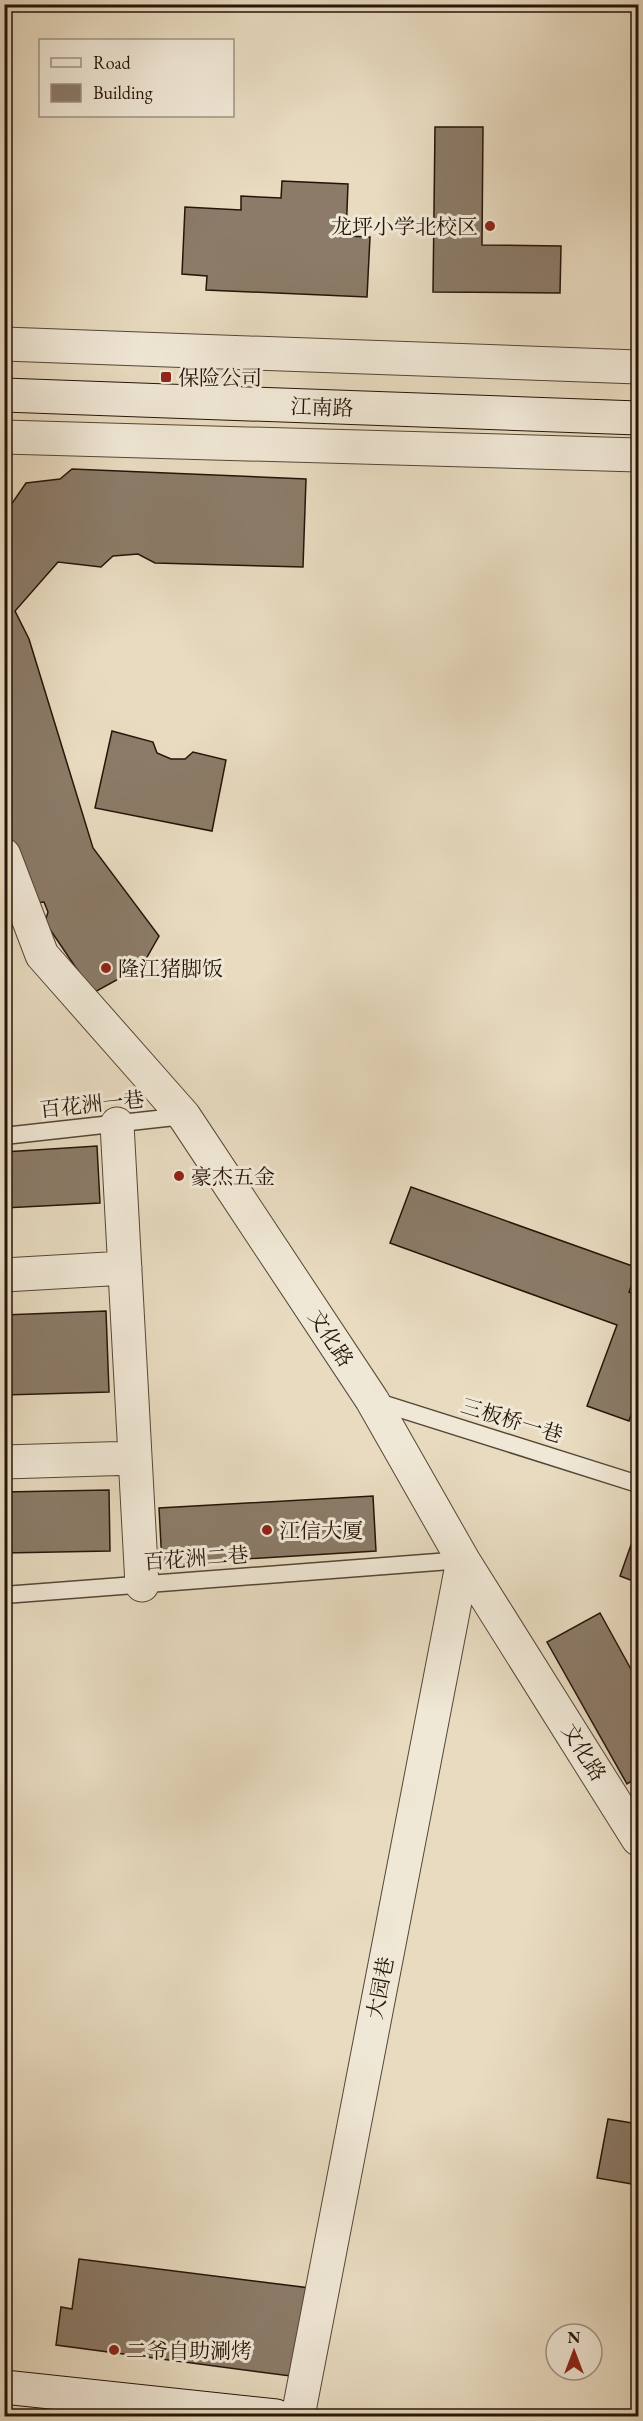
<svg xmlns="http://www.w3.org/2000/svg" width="643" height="2421" font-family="'EB Garamond','Noto Serif SC',serif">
<rect width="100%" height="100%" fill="#e8dbc0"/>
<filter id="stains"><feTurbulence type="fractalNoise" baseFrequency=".00333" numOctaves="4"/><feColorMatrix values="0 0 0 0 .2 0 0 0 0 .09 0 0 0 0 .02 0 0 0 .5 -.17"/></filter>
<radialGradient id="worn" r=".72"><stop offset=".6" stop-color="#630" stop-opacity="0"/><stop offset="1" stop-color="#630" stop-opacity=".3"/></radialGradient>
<path fill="#8b7b68" stroke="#261408" stroke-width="1.5" d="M 435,127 L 483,127 L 482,245 L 561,246 L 560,293 L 433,292 Z
M 282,181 L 348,184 L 346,236 L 370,237 L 367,297 L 206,290 L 207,276 L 182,274 L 185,207 L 241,210 L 241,196 L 281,198 Z
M 72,469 L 306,479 L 303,567 L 155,563 L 138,554 L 113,556 L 101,567 L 58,562 L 15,611 L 29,639 L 93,848 L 159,936 L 142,966 L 93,993 L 45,922 L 48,912 L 44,902 L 34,903 L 8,846 L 11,834 L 4,825 L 4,503 L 11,505 L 26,483 L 60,479 Z
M 112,731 L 153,742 L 157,753 L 171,759 L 185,759 L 193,752 L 226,760 L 212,831 L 95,808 Z
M 97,1146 L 100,1203 L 4,1208 L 4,1152 Z
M 411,1187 L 638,1268 L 629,1292 L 638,1296 L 638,1394 L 629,1421 L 587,1406 L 617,1325 L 390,1243 Z
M 106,1311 L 109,1392 L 4,1395 L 4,1315 Z
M 109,1490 L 110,1551 L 4,1553 L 4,1492 Z
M 373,1496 L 376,1551 L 162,1564 L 159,1508 Z
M 638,1525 L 638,1583 L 620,1576 Z
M 600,1613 L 638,1682 L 638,1777 L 627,1784 L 547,1642 Z
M 608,2119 L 638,2124 L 638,2185 L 597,2178 Z
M 79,2259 L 310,2288 L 298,2377 L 56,2345 L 61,2307 L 72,2309 Z"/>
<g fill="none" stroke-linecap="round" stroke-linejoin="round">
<g stroke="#564636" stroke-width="19">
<path id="service" d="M 4,1136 L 184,1116
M 375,1401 L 638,1484
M 4,1595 L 463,1560"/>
</g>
<g stroke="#564636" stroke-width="35">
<path id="minor" d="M 4,344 L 638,367
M 4,437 L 638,455
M 4,855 L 42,955 L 184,1116 L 372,1400 L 463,1560 L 638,1839
M 117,1124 L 142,1585
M 4,1275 L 125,1268
M 4,1462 L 135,1458
M 298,2416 L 463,1560"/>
</g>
<g stroke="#261408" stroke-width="35">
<path id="secondary" d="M 4,395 L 638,418
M 4,2387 L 276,2416"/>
</g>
<use href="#service" stroke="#f0e8d6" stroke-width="16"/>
<use href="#minor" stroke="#f0e8d6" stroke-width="33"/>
<use href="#secondary" stroke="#f0e8d6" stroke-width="33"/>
</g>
<g fill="#8f2418" stroke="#f0e8d6" stroke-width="2">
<circle cx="490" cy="226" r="6"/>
<rect x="160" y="371" width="12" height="12" rx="3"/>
<circle cx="106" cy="968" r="6"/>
<circle cx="179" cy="1176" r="6"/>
<circle cx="267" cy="1530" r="6"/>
<circle cx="114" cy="2350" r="6"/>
</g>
<g text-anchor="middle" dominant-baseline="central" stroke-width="6" stroke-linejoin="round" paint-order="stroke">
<g font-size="21" fill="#261408" stroke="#f0e8d6" text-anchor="start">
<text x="478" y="226" text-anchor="end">龙坪小学北校区</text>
<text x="178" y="377">保险公司</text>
<text x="118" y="968">隆江猪脚饭</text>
<text x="191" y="1176">豪杰五金</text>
<text x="279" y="1530">江信大厦</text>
<text x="126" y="2350">二爷自助涮烤</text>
</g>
<g font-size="21" fill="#261408" stroke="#f0e8d6">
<text transform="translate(322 407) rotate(2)">江南路</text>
<text transform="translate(92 1104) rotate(-6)">百花洲一巷</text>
<text transform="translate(331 1338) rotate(57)">文化路</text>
<text transform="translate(512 1420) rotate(17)">三板桥一巷</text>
<text transform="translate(196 1558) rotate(-4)">百花洲二巷</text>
<text transform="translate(584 1752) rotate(58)">文化路</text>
<text transform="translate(380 1988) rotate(-79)">大园巷</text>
</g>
</g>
<rect width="643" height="2421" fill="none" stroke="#e8dbc0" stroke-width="24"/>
<rect x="6" y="6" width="631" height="2409" fill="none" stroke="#261408" stroke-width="3"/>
<rect x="12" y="12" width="619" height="2397" fill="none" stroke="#261408" stroke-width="1.5"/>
<rect x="39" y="39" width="195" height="78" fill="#f0e8d6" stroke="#9f9384" stroke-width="1.5"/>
<rect x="51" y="58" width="30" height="9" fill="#f0e8d6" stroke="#9f9384" stroke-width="1.5"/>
<text x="93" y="69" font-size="18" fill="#261408">Road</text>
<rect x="51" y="84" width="30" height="18" fill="#8b7b68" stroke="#9f9384" stroke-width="1.5"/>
<text x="93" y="99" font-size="18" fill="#261408">Building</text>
<g transform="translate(574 2352)"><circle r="28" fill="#f0e8d6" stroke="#9f9384" stroke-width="1.5"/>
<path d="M0-4.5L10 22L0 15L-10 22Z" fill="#8f2418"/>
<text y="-9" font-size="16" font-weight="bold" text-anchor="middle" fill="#261408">N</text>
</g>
<rect width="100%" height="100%" filter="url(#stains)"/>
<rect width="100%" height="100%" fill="url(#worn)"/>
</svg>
